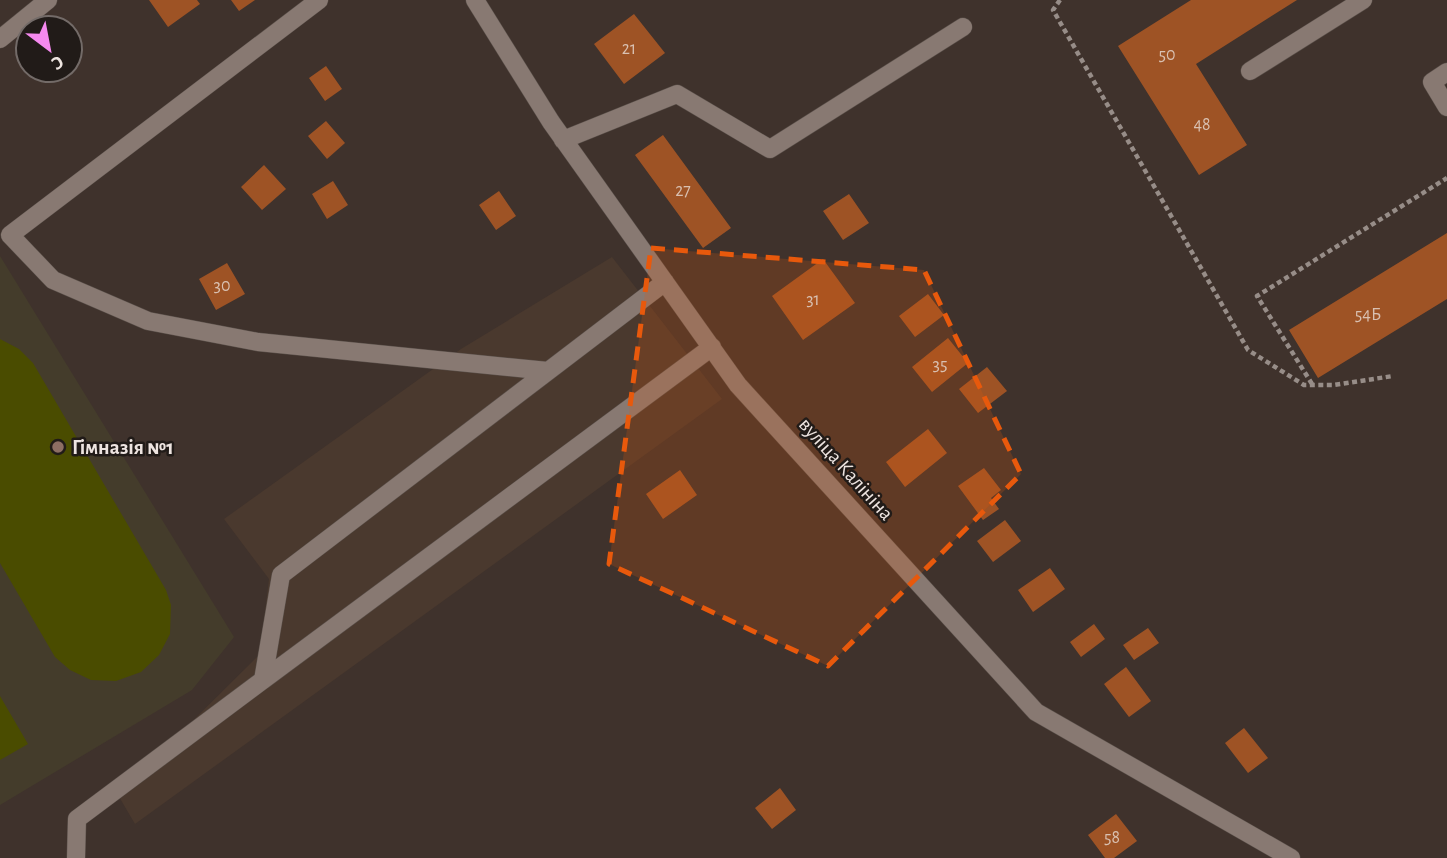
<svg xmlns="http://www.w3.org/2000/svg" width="1447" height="858" font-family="'Alegreya Sans',sans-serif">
<rect width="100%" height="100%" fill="#3f322c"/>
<path fill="#4a392e" d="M 612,257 L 722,399 L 135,824 L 118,795 L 260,654 L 269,579 L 224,519 L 461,349 Z"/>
<path fill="#443c2b" d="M 0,256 L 234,637 L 192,690 L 0,805 Z"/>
<path fill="#4a4c00" d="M 0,339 L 19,349 L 33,363 L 166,590 L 171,605 L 170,634 L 159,655 L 141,672 L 116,681 L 91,680 L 70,670 L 55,657 L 0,563 Z
M 0,696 L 28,744 L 0,760 Z"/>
<path fill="#9e5325" d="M 149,0 L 197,0 L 200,4 L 168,27 Z
M 231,0 L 255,0 L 239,11 Z
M 1191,0 L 1297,0 L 1196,64 L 1247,145 L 1199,175 L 1118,46 Z
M 634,14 L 665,53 L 624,84 L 594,44 Z
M 326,66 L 342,89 L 325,101 L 309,78 Z
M 326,121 L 345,143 L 327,159 L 308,136 Z
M 663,135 L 731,228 L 703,248 L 635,155 Z
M 264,165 L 286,189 L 262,210 L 241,187 Z
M 333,181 L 348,205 L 327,219 L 312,194 Z
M 499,191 L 516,216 L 496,230 L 479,205 Z
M 849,194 L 869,223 L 843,240 L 823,211 Z
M 1447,233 L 1447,299 L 1318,378 L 1289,330 Z
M 823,259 L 855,303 L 803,340 L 772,296 Z
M 227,263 L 245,294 L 216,310 L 199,279 Z
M 928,294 L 944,315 L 915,337 L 899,316 Z
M 948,338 L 968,363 L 932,392 L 912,367 Z
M 987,367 L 1007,391 L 978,413 L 959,389 Z
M 928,429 L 947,453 L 905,487 L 886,462 Z
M 984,468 L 1001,490 L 991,498 L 999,509 L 983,520 L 958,486 Z
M 680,470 L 697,495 L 663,519 L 646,494 Z
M 1005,520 L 1021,541 L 993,562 L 977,541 Z
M 1050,568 L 1065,589 L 1033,612 L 1018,590 Z
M 1094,624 L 1105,639 L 1081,657 L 1070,642 Z
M 1148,628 L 1159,643 L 1134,660 L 1123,645 Z
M 1126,667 L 1151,701 L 1129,717 L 1104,684 Z
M 1244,728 L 1268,758 L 1248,773 L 1225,743 Z
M 780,788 L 796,810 L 772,829 L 755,808 Z
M 1116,814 L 1137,841 L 1114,858 L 1105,858 L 1088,835 Z"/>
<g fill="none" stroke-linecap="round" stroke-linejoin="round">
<g stroke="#594f49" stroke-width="19">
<path id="minor" d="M 319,0 L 10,235 L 53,280 L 148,321 L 258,342 L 548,371
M 475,0 L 551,122 L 738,385 L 1036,712 L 1291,858
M 0,39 L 48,0
M 1250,71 L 1363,0
M 1447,72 L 1432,82 L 1447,107
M 563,140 L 677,94 L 770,149 L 963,27
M 263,680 L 712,347
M 76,858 L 77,819 L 263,680 L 281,575 L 665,282"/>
</g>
<path stroke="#978d88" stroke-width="4.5" stroke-dasharray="5 3.5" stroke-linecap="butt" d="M 1060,0 L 1053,10 L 1248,350 L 1304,385 L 1334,385 L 1393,376
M 1312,384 L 1257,296 L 1447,178"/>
<use href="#minor" stroke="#887972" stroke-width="18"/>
</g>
<path fill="#e8590c" fill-opacity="0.2" stroke="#e8590c" stroke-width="5" stroke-dasharray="14 9" stroke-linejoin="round" d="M 651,248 L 924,270 L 1021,474 L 828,666 L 609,564 Z"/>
<circle fill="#8d6e63" stroke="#211b18" stroke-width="2.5" cx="58" cy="447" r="7"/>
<g text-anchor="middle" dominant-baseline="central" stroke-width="5" stroke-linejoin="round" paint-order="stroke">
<g font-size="18" fill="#d9c0b1">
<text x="629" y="49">21</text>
<text x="1167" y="55">50</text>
<text x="1202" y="125">48</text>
<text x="683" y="191">27</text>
<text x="222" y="286">30</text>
<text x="813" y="300">31</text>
<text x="1368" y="315">54Б</text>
<text x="940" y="365">35</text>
<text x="1112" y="838">58</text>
</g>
<g font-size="21" font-weight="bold" fill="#ede4e0" stroke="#211b18" text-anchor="start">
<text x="72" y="447">Гімназія №1</text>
</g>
<g font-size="21" fill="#ede4e0" stroke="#211b18">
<text transform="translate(846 469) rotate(48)">вуліца Калініна</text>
</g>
</g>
<g transform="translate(49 49) rotate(148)"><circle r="33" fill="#211b18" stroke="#736b68" stroke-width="2"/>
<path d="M0-5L12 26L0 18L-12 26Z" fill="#f589ef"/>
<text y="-10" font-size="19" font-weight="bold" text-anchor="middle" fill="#ede4e0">С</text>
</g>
</svg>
